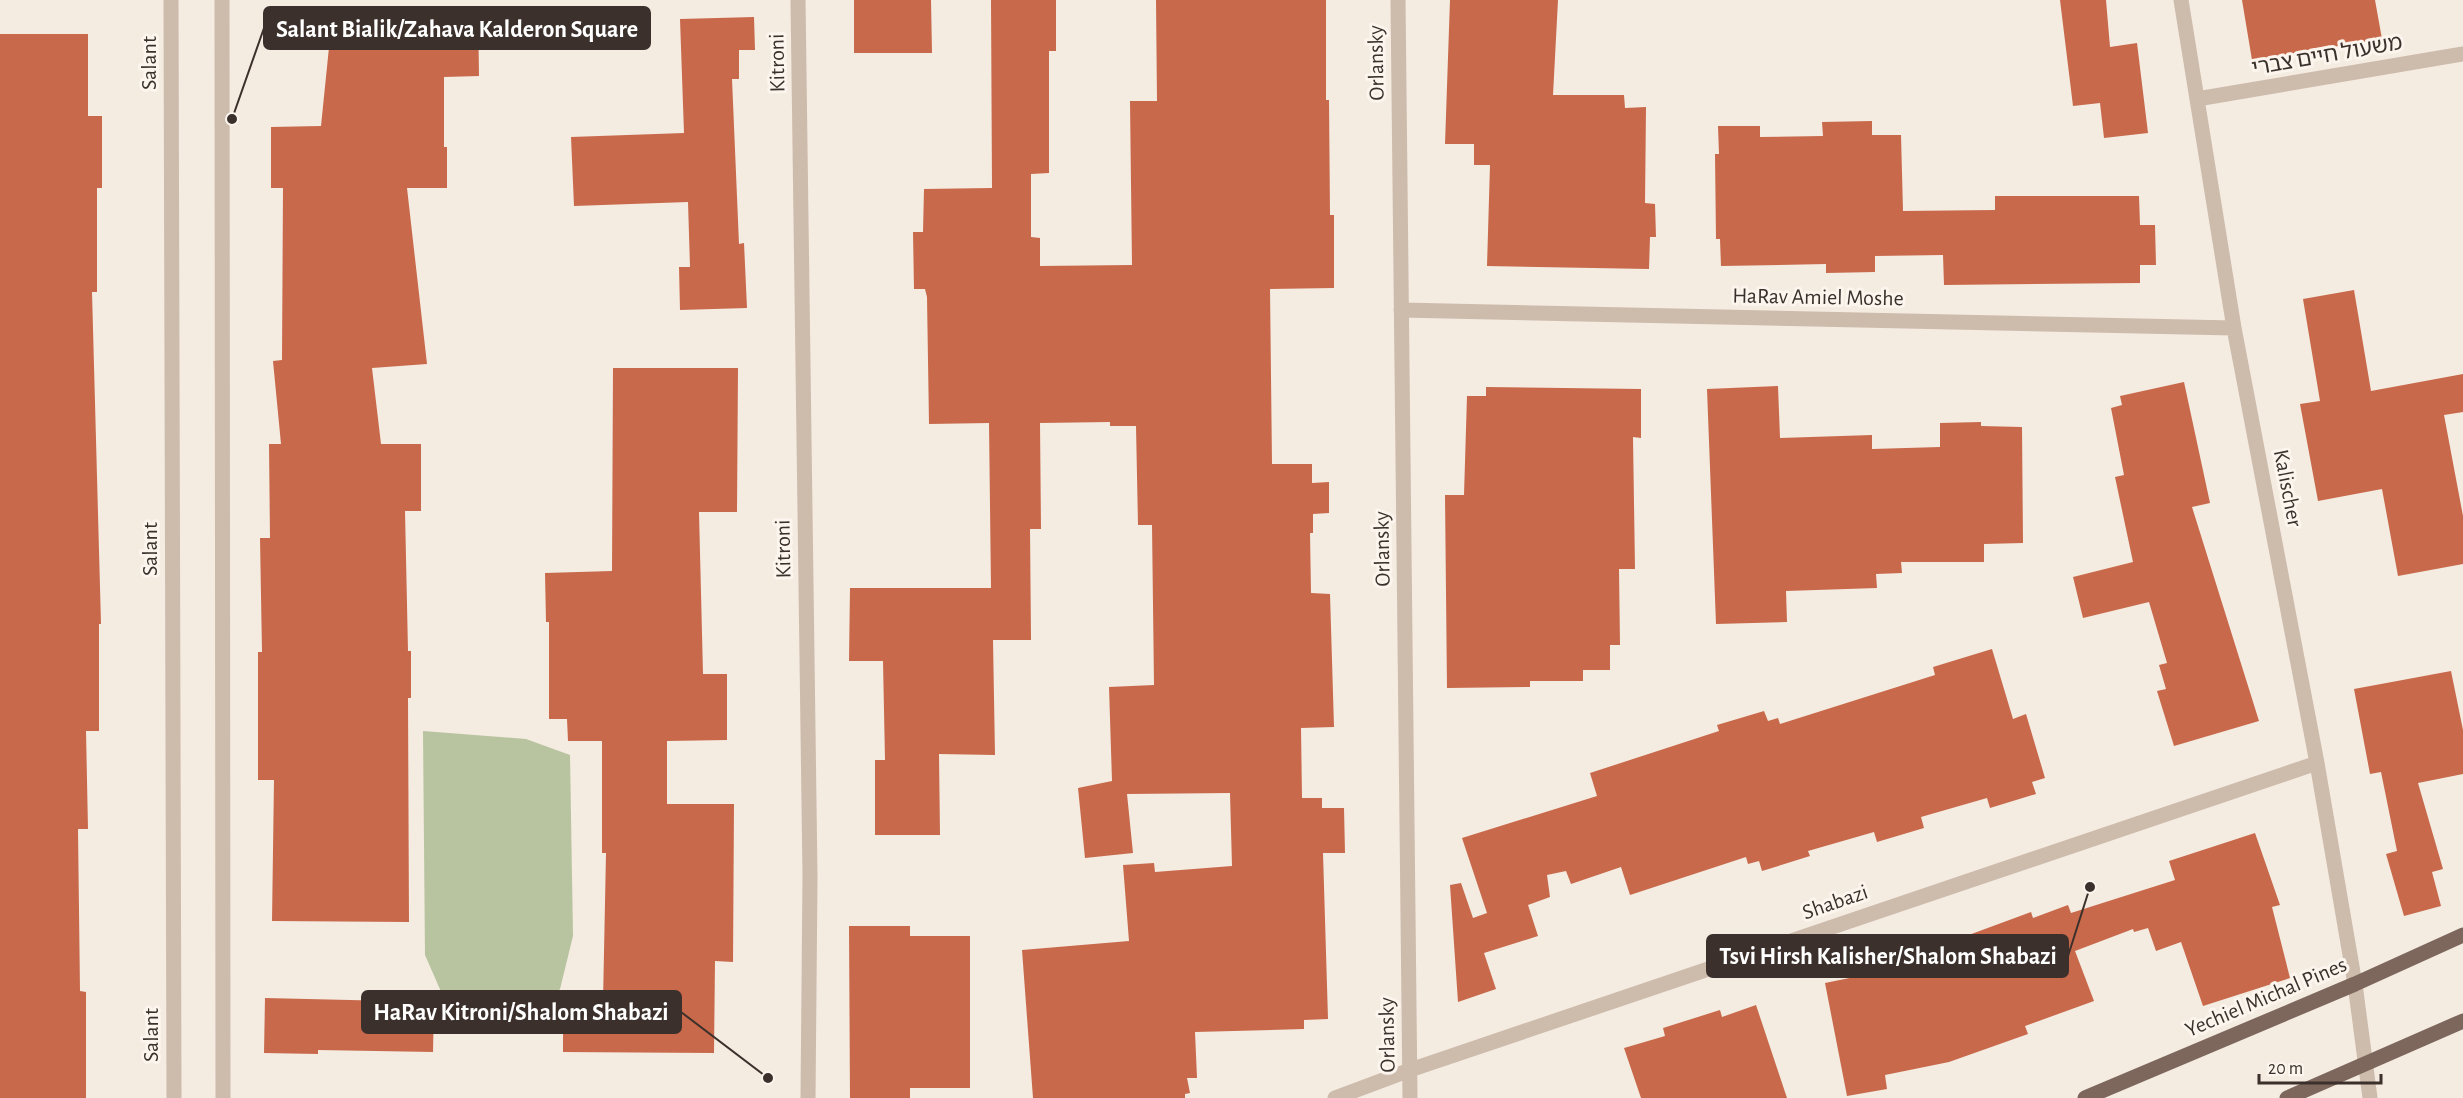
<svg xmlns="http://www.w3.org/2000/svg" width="2463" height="1098" font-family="'Alegreya Sans','Noto Sans Hebrew',sans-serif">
<rect width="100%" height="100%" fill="#f4ebe1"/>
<path fill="#b8c4a0" d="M 423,731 L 526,739 L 570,755 L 573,936 L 560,989 L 533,1018 L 446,1003 L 425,955 Z"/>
<path fill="#c8694b" d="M 854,0 L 931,0 L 932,53 L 854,53 Z
M 991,0 L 1056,0 L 1056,51 L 1049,51 L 1049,173 L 1031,174 L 1031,237 L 1040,238 L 1040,266 L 1132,265 L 1130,101 L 1157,101 L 1156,0 L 1326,0 L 1326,100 L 1329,100 L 1330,215 L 1334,215 L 1334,288 L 1270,289 L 1272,464 L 1312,464 L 1312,483 L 1329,482 L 1329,513 L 1313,514 L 1313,533 L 1310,533 L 1311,593 L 1330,594 L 1334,727 L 1301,728 L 1302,798 L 1322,798 L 1322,808 L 1344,808 L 1345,853 L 1323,853 L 1328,1019 L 1304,1020 L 1304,1029 L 1195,1032 L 1197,1078 L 1187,1078 L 1190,1093 L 1185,1094 L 1185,1098 L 1033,1098 L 1022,950 L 1129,941 L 1123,865 L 1154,863 L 1155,872 L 1232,866 L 1230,793 L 1127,794 L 1133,853 L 1085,858 L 1078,788 L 1112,781 L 1109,687 L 1154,685 L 1152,525 L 1138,525 L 1136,426 L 1110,426 L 1110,422 L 1040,423 L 1041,529 L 1030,529 L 1031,640 L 993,640 L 995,755 L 939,754 L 940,835 L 875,835 L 875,760 L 885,760 L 883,661 L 849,661 L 850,588 L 991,588 L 989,423 L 929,424 L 927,297 L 925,289 L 914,289 L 913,232 L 923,232 L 924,189 L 992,188 Z
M 1450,0 L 1558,0 L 1553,95 L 1624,95 L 1625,108 L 1646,107 L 1645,203 L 1655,204 L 1656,237 L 1650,237 L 1649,269 L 1487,266 L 1490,165 L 1474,165 L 1474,144 L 1445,144 Z
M 2060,0 L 2106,0 L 2110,47 L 2137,43 L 2148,133 L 2104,138 L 2100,103 L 2073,106 Z
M 2242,0 L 2375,0 L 2382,39 L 2252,60 Z
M 333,8 L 478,9 L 479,76 L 444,77 L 444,147 L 447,147 L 447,188 L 407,188 L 427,364 L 372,368 L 381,444 L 421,444 L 421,511 L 405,511 L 408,651 L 411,651 L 411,698 L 408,698 L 409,922 L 272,921 L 274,780 L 258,780 L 258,652 L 262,652 L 260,538 L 270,538 L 269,444 L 281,444 L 273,361 L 282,360 L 283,188 L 271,188 L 271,127 L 321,126 Z
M 754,17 L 755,50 L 739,50 L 739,79 L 732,79 L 739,244 L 744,243 L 747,308 L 680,310 L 679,267 L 690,267 L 688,202 L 574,206 L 571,137 L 684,133 L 680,19 Z
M 0,34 L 88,34 L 88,116 L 102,116 L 102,188 L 97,188 L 97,292 L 92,292 L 101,624 L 99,624 L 99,731 L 86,731 L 88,829 L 78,829 L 80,991 L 86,992 L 86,1098 L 0,1098 Z
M 1872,121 L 1872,135 L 1901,135 L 1903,211 L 1995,210 L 1995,196 L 2139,196 L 2140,225 L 2155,225 L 2156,265 L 2140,265 L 2140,283 L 1944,285 L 1943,255 L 1875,256 L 1875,272 L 1826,273 L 1826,264 L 1721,266 L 1720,239 L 1716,239 L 1715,154 L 1719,154 L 1718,126 L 1760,126 L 1760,137 L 1823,136 L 1822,122 Z
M 2354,290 L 2371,391 L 2463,374 L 2463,412 L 2444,415 L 2463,516 L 2463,564 L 2398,576 L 2382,489 L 2318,501 L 2300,404 L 2320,401 L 2303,299 Z
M 613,368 L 738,368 L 737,512 L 699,512 L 703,674 L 727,674 L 727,740 L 667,741 L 667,804 L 734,804 L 733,962 L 715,961 L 714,1053 L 563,1052 L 563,1001 L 603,1002 L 606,853 L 602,853 L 602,741 L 568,741 L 567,719 L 549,719 L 549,622 L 546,622 L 545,573 L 612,571 Z
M 2184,382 L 2210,503 L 2192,507 L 2259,721 L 2174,746 L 2157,691 L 2166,689 L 2159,665 L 2167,663 L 2149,602 L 2083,618 L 2073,577 L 2133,562 L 2115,477 L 2124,475 L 2111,408 L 2122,405 L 2120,396 Z
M 1778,386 L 1780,438 L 1872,435 L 1872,449 L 1940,447 L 1940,423 L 1981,422 L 1981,426 L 2022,427 L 2023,543 L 1984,544 L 1984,562 L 1901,562 L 1902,573 L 1876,574 L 1877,588 L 1786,591 L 1787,622 L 1716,624 L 1707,389 Z
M 1486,387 L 1641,389 L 1641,438 L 1633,437 L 1635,569 L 1619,569 L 1620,645 L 1610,645 L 1610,670 L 1583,670 L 1583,681 L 1530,681 L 1530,687 L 1447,688 L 1445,495 L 1464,495 L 1467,396 L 1486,396 Z
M 1992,649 L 2013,719 L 2026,714 L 2045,778 L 2032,782 L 2036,794 L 1990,808 L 1987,798 L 1921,817 L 1924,828 L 1877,842 L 1874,832 L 1808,851 L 1810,856 L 1762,871 L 1759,861 L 1748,864 L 1746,857 L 1630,895 L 1621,867 L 1571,884 L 1566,871 L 1547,875 L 1550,897 L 1528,905 L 1538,936 L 1484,953 L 1496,989 L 1458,1002 L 1450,885 L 1461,883 L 1473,918 L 1487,913 L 1462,838 L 1597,796 L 1590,773 L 1719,731 L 1717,725 L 1764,711 L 1768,721 L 1778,718 L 1780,724 L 1935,675 L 1933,667 Z
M 2451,671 L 2463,730 L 2463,774 L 2418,783 L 2443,869 L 2432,872 L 2441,906 L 2404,916 L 2386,854 L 2397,851 L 2381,772 L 2370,774 L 2354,689 Z
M 2255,833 L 2280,905 L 2272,907 L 2290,978 L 2203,1006 L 2181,942 L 2156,951 L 2148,928 L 2134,932 L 2133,929 L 2075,951 L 2094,1001 L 2025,1026 L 2028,1034 L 1949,1062 L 1885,1075 L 1887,1089 L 1847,1096 L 1825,983 L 1943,959 L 1941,952 L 1969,942 L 1966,936 L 2031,912 L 2033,918 L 2068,905 L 2071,913 L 2175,880 L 2169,861 Z
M 849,926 L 910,926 L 910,936 L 970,936 L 970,1088 L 910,1088 L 910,1098 L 850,1098 Z
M 265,998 L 434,1002 L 433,1052 L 318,1050 L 318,1054 L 264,1053 Z
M 1756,1005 L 1787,1098 L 1641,1098 L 1624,1048 L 1665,1036 L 1663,1028 L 1720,1010 L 1722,1017 Z"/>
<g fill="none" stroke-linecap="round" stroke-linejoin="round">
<path stroke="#cdbbac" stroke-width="15" d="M 171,0 L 174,1098
M 222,0 L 223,1098
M 798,0 L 810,876 L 808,1098
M 1398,0 L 1410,1098
M 2181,0 L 2234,328 L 2317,763 L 2355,984 L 2370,1098
M 2197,99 L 2463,54
M 1401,310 L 2234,328
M 1335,1098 L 1410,1070 L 2317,763"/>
<path stroke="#7d675c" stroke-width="15" d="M 2085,1098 L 2355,984 L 2463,935
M 2287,1098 L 2463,1021"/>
</g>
<g text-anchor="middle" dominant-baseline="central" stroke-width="6" stroke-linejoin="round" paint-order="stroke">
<g font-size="22" fill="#3b302b" stroke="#fbf5ee">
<text transform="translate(2327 55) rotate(-10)">משעול חיים צברי</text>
<text transform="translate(149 63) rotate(-90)">Salant</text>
<text transform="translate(777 63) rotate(-91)">Kitroni</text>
<text transform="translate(1376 63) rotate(-91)">Orlansky</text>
<text transform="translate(1818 297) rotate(1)">HaRav Amiel Moshe</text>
<text transform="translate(2288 488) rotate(79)">Kalischer</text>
<text transform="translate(150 549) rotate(-90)">Salant</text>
<text transform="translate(783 549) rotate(-91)">Kitroni</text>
<text transform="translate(1382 549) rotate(-91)">Orlansky</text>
<text transform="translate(1835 902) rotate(-19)">Shabazi</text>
<text transform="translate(2266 997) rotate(-23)">Yechiel Michal Pines</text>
<text transform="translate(151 1035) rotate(-90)">Salant</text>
<text transform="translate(1387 1035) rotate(-91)">Orlansky</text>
</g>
</g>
<path fill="none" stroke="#3b302b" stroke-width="2" d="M232 119L264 28M2090 887L2068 956M768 1078L681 1012"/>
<g fill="#3b302b" stroke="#fbf5ee" stroke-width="2">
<circle cx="232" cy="119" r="6"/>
<circle cx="2090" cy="887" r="6"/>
<circle cx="768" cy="1078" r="6"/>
</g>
<g fill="#3b302b" stroke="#3b302b" stroke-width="2">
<rect x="264" y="7" width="386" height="42" rx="6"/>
<rect x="1707" y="935" width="361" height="42" rx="6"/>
<rect x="362" y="991" width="319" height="42" rx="6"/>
</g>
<g font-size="24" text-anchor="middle" font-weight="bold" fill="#fff">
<text x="457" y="37">Salant Bialik/Zahava Kalderon Square</text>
<text x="1888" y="964">Tsvi Hirsh Kalisher/Shalom Shabazi</text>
<text x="521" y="1020">HaRav Kitroni/Shalom Shabazi</text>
</g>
<path d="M2259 1074v9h122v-9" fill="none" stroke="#3b302b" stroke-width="3"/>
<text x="2268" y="1074" font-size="18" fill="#3b302b" stroke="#fbf5ee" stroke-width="4.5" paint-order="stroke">20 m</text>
</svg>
